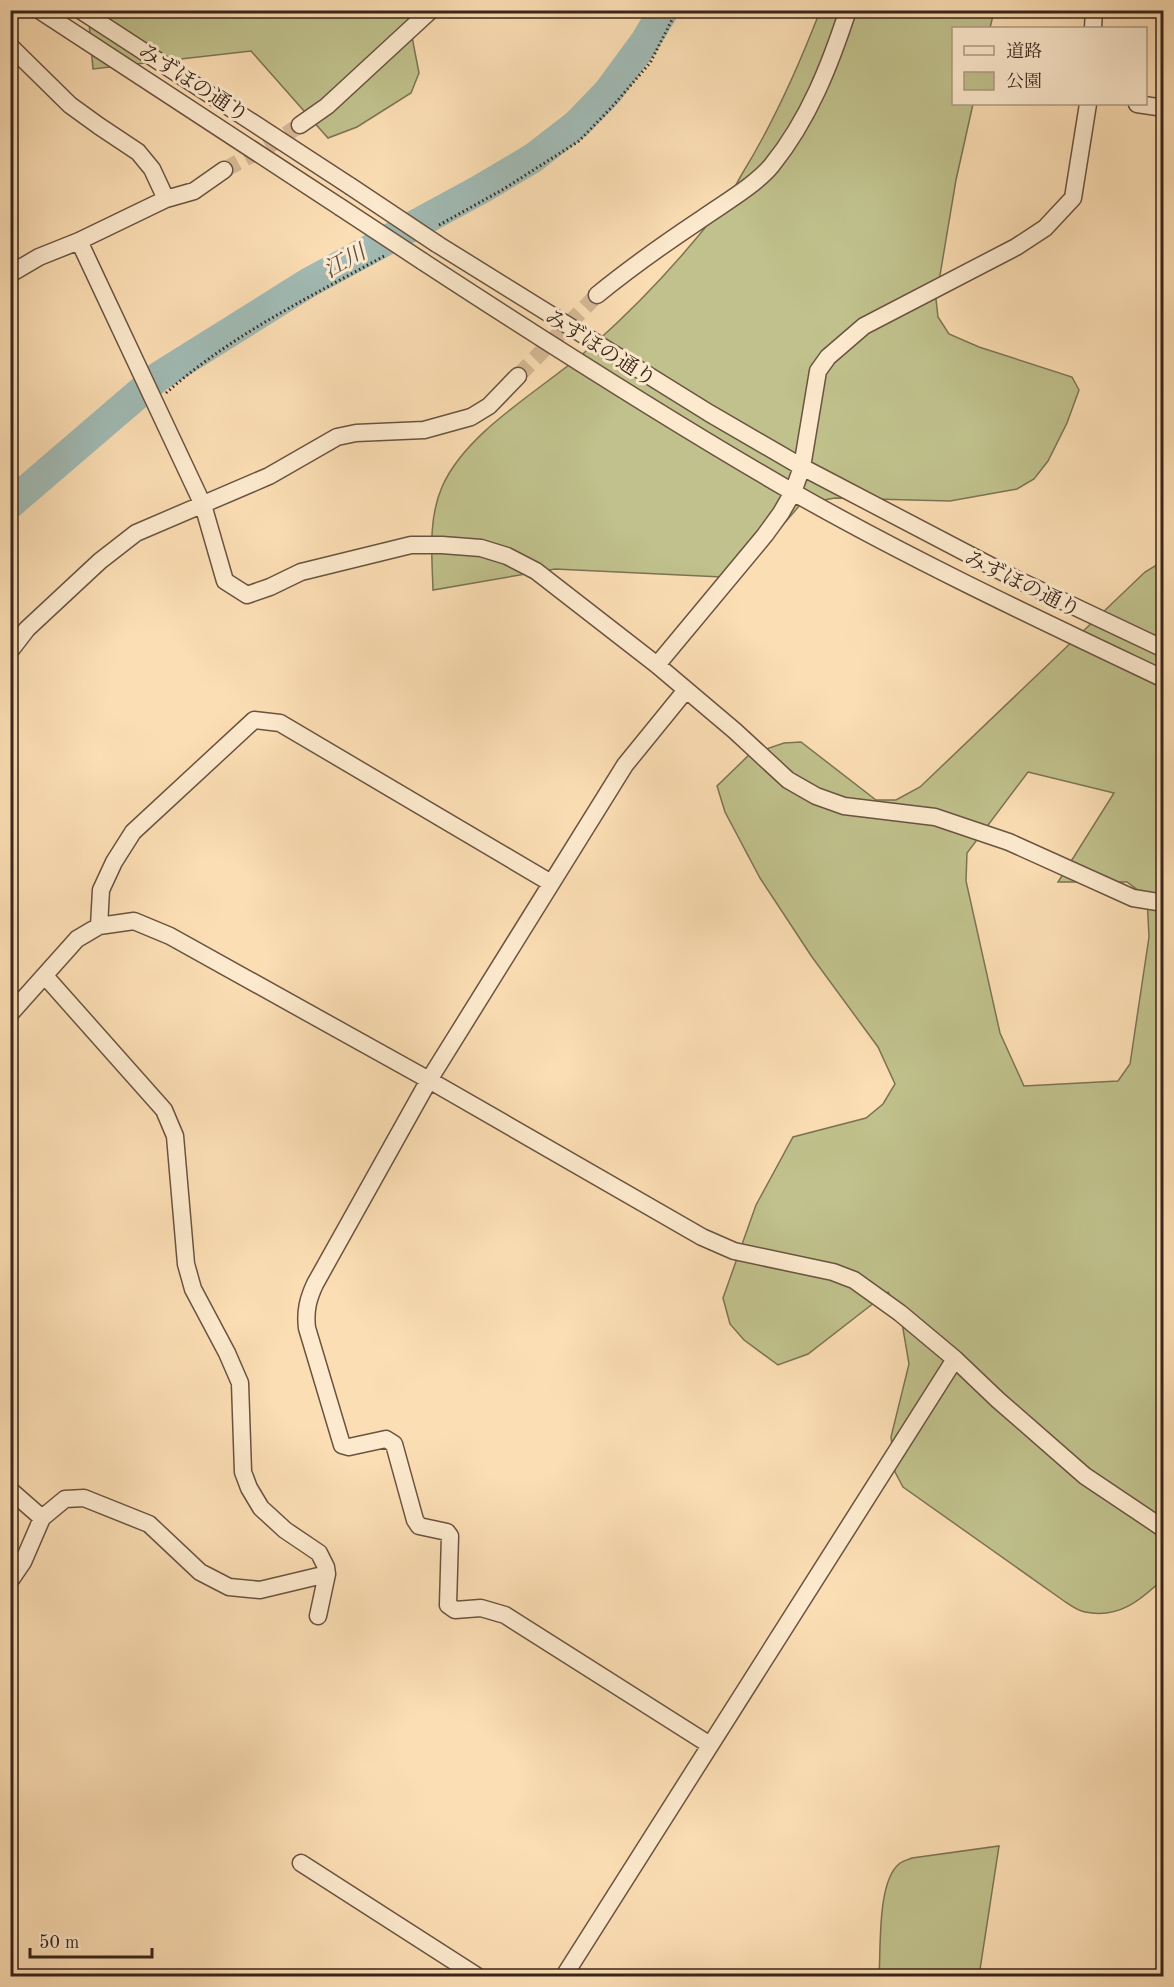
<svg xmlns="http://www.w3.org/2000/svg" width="1174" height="1987" font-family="'Old Standard TT','Noto Serif JP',serif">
<rect width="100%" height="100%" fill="#fcdeb4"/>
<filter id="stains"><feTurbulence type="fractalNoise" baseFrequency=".00333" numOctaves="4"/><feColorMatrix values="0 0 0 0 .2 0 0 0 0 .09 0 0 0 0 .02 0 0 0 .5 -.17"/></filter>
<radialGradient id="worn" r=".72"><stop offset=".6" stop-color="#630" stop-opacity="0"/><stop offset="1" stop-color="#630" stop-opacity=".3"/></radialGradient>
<path fill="#c0c18c" stroke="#7c7354" stroke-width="1.5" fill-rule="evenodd" d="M 88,11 L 407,11 L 419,73 L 411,93 L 357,127 L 328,138 L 251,51 L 93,69 Z
M 820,11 L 994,11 L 990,28 L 954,28 L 954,104 L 973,104 L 956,180 L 936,299 L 938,317 L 949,334 L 979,347 L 1072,377 L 1079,390 L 1067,423 L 1048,461 L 1034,479 L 1017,489 L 950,501 L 835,498 L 801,504 L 742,572 L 722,577 L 555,569 L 433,590 C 432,556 428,519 442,487 C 467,429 547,387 593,345 C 639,304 682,258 720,209 C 729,199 735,186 742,174 C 774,122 798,68 820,11 Z
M 1163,561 L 1164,1578 C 1141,1600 1119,1619 1085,1612 C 1078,1611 1070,1605 1064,1601 L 903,1487 L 895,1472 L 891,1437 L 909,1364 L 900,1311 L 888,1292 L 808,1354 L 778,1365 L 744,1340 L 730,1324 L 723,1298 L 756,1205 L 793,1137 L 866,1118 L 883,1104 L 895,1084 L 878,1047 L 812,957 L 760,878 L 725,812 L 717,786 L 749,755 L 784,743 L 801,742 L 876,800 L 896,800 L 920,787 L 1145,572 ZM 1028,772 L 1114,793 L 1058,882 L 1127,882 L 1147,897 L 1149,937 L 1130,1064 L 1118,1081 L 1024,1086 L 1000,1033 L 966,881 L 967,853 Z
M 999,1846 L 979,1976 L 879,1976 C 881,1949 877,1882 899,1864 C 902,1861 908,1860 912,1858 Z"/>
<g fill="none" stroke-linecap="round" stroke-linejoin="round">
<path stroke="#a1bbb5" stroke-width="30" d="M 10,504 L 158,377 L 308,283 L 481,189 L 533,158 L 577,124 L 608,92 L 644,43 L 664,10"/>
<path stroke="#d5b995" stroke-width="16" stroke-dasharray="16 8" stroke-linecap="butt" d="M 224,170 L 272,144 L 300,125
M 518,376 L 597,295"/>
<g stroke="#6a5341" stroke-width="19">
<path id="minor" d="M 39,10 L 340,207
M 80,10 L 350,186
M 1093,28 L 1094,10
M 10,46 L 70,105 L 99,126 L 138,152 L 152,169 L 166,199
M 1137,104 L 1164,108
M 300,125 L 327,106 L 431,10
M 79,241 L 203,505 L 225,581 L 247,595 L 270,587 L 301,572 L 411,545 L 442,545 L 481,548 L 507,556 L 536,571 L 657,665 L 735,731 L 788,780 L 816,796 L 844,806 L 935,817 L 1009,842 L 1133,898 L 1164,903
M 437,244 L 709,413 L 802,467 L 1014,578 L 1164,649
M 422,261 C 543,340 666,419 791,491 C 912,560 1038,619 1164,679
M 10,274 L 39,257 L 79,241 L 166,199 L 194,191 L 224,170
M 597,295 C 630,268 664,244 700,220 C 721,205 756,185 772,165 C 809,119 830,65 848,10
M 10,651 L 27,629 L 100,561 L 136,533 L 269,476 L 337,437 L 356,433 L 424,430 L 471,417 L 489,406 L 518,376
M 657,665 L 765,535 L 781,513 L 793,492 L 802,467 L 818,371 L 828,357 L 864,326 L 1016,247 L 1045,228 L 1073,198 L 1088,104
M 686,690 L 625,765 L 429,1080 L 315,1284 C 308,1299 305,1311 307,1328 L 342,1445 L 349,1447 L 386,1439 L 394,1444 L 415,1520 L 419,1526 L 447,1532 L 450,1536 L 448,1605 L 455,1610 L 481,1608 L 505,1615 L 710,1745
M 99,926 L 101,890 L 114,862 L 133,832 L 254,720 L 280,723 L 551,883
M 45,976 L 164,1110 L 175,1136 L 186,1264 L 193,1289 L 227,1353 L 240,1383 L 243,1472 L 249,1488 L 261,1508 L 285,1530 L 319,1553 L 326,1567 L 327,1574 L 318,1616
M 10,1014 L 77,939 L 99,926 L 134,921 L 170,936 L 429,1080 L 702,1237 L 734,1251 L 833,1272 L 854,1280 L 900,1313 L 955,1359 L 998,1400 L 1085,1476 L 1164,1529
M 10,1490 L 42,1518
M 10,1581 L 23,1562 L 42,1518 L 65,1499 L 84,1498 L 149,1524 L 200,1572 L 229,1587 L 260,1590 L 327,1574
M 301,1863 L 477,1976
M 564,1976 L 955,1359"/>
</g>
<path stroke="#39251b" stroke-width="3" stroke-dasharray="1.5 3" stroke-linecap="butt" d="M 439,225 L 502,190 L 579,141 L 611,108 L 650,63 L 677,10
M 166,393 C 231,335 310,297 386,255"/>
<use href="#minor" stroke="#fdeace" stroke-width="16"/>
<g stroke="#6a5341" stroke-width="19" stroke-linecap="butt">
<path id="minor-bridge" d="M 350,186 L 437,244
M 340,207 L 422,261"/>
</g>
<use href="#minor-bridge" stroke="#fdeace" stroke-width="16"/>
</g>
<g text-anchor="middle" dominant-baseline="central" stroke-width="6" stroke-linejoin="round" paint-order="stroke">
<g font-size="21" fill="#39251b" stroke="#fdeace">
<text transform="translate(193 84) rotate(33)">みずほの通り</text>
<text transform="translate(600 349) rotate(32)">みずほの通り</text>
<text transform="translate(1022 585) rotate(26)">みずほの通り</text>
</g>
<g font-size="22" font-style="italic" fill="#585249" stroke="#fdeace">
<text transform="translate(345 262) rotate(-29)">江川</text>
</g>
</g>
<rect width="1174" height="1987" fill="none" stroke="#fcdeb4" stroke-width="36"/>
<rect x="12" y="12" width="1150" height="1963" fill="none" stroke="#39251b" stroke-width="3"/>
<rect x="18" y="18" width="1138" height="1951" fill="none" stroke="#39251b" stroke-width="1.5"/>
<rect x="952" y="27" width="195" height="78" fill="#fdeace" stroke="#af9b86" stroke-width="1.5"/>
<rect x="964" y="46" width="30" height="9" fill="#fdeace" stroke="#af9b86" stroke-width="1.5"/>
<text x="1006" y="57" font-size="18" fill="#39251b">道路</text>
<rect x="964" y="72" width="30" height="18" fill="#c0c18c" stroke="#af9b86" stroke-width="1.5"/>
<text x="1006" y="87" font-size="18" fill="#39251b">公園</text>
<path d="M30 1948v9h122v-9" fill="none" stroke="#39251b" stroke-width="3"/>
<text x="39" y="1948" font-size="18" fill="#39251b" stroke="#fdeace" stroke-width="4.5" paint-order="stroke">50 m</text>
<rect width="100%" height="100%" filter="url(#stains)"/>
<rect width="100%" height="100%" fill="url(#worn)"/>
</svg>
